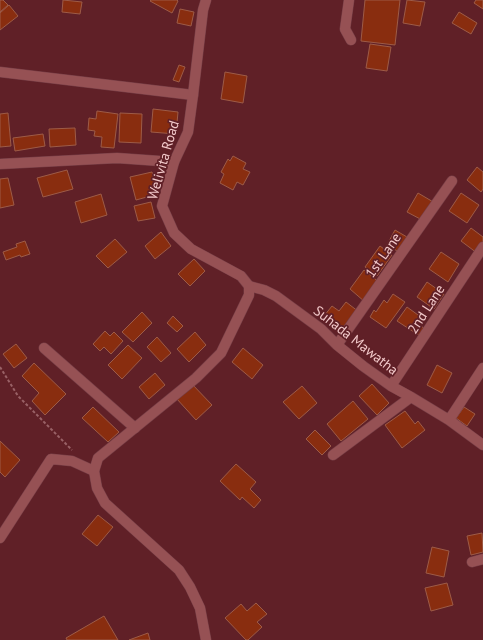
<svg xmlns="http://www.w3.org/2000/svg" width="483" height="640" font-family="'PT Sans',sans-serif">
<rect width="100%" height="100%" fill="#602027"/>
<path fill="#892d0f" stroke="#9d5b47" d="M 0,0 L 3,0 L 8,5 L 0,12 Z
M 63,0 L 82,2 L 80,14 L 62,12 Z
M 151,0 L 177,0 L 178,1 L 172,13 L 150,1 Z
M 365,0 L 400,0 L 395,45 L 361,41 Z
M 407,0 L 425,2 L 420,26 L 403,23 Z
M 476,0 L 483,0 L 483,9 L 474,3 Z
M 9,5 L 18,16 L 0,30 L 0,13 Z
M 180,9 L 194,12 L 191,26 L 177,23 Z
M 459,12 L 477,23 L 471,34 L 452,23 Z
M 370,44 L 391,47 L 387,71 L 366,68 Z
M 179,65 L 185,67 L 179,82 L 173,80 Z
M 225,72 L 247,76 L 243,103 L 221,99 Z
M 153,109 L 178,112 L 176,134 L 151,132 Z
M 97,111 L 118,114 L 114,148 L 101,147 L 102,137 L 94,136 L 95,131 L 88,130 L 89,118 L 96,119 Z
M 8,113 L 11,146 L 0,147 L 0,114 Z
M 120,113 L 142,114 L 141,143 L 119,142 Z
M 75,128 L 76,145 L 50,147 L 49,129 Z
M 43,134 L 45,146 L 15,151 L 13,138 Z
M 233,156 L 246,163 L 243,169 L 250,172 L 243,185 L 237,182 L 233,190 L 220,183 L 224,174 L 221,172 L 228,159 L 230,161 Z
M 477,167 L 483,172 L 483,189 L 481,192 L 467,180 Z
M 67,170 L 73,189 L 43,197 L 37,178 Z
M 152,172 L 158,194 L 136,200 L 130,177 Z
M 8,178 L 14,205 L 0,208 L 0,179 Z
M 418,193 L 435,203 L 424,221 L 407,212 Z
M 461,193 L 479,205 L 467,223 L 449,211 Z
M 101,194 L 107,215 L 81,223 L 75,202 Z
M 151,202 L 155,218 L 138,221 L 134,206 Z
M 471,228 L 483,237 L 483,245 L 477,253 L 461,241 Z
M 395,230 L 407,237 L 399,252 L 387,245 Z
M 161,232 L 171,246 L 155,259 L 145,246 Z
M 115,239 L 127,252 L 108,268 L 96,256 Z
M 25,241 L 30,254 L 21,257 L 20,255 L 6,260 L 3,252 L 17,247 L 16,244 Z
M 380,246 L 392,255 L 377,276 L 365,267 Z
M 441,252 L 459,264 L 448,282 L 429,269 Z
M 194,259 L 205,271 L 190,286 L 178,274 Z
M 364,270 L 380,283 L 365,302 L 350,289 Z
M 427,282 L 444,294 L 434,309 L 417,297 Z
M 393,294 L 405,302 L 386,328 L 370,317 L 374,310 L 376,312 L 384,300 L 387,303 Z
M 346,302 L 359,312 L 343,332 L 324,316 L 332,306 L 339,311 Z
M 407,307 L 425,320 L 421,326 L 425,329 L 420,336 L 397,321 Z
M 142,312 L 152,323 L 133,342 L 122,332 Z
M 173,316 L 183,326 L 177,332 L 167,323 Z
M 105,331 L 110,336 L 114,332 L 123,341 L 111,354 L 104,347 L 100,351 L 93,344 Z
M 195,332 L 206,345 L 189,362 L 177,349 Z
M 157,337 L 171,353 L 161,362 L 147,347 Z
M 16,344 L 27,358 L 14,368 L 3,354 Z
M 128,345 L 142,358 L 122,379 L 108,365 Z
M 243,348 L 263,365 L 252,379 L 232,362 Z
M 34,363 L 66,394 L 45,415 L 32,401 L 39,393 L 22,376 Z
M 437,365 L 452,373 L 442,393 L 427,385 Z
M 155,373 L 165,385 L 149,399 L 139,387 Z
M 191,383 L 212,405 L 196,420 L 176,398 Z
M 372,384 L 389,403 L 377,415 L 359,396 Z
M 302,386 L 317,403 L 299,419 L 283,402 Z
M 353,401 L 368,419 L 341,441 L 327,424 Z
M 93,407 L 119,432 L 108,442 L 82,418 Z
M 464,407 L 475,414 L 467,426 L 456,418 Z
M 405,411 L 415,424 L 418,421 L 425,430 L 402,448 L 385,425 Z
M 315,430 L 331,446 L 322,455 L 306,439 Z
M 0,441 L 20,460 L 5,477 L 0,472 Z
M 236,464 L 256,482 L 250,489 L 261,500 L 254,508 L 242,497 L 240,500 L 220,481 Z
M 98,515 L 113,527 L 97,546 L 82,534 Z
M 482,533 L 483,552 L 471,555 L 467,536 Z
M 432,547 L 449,551 L 444,577 L 426,573 Z
M 447,583 L 453,605 L 431,611 L 425,588 Z
M 256,603 L 267,614 L 257,622 L 262,627 L 248,640 L 246,640 L 225,618 L 241,604 L 247,611 Z
M 104,616 L 118,640 L 67,640 L 66,638 Z
M 148,633 L 150,640 L 129,640 Z"/>
<g fill="none" stroke-linecap="round" stroke-linejoin="round">
<g stroke="#773f47" stroke-width="11">
<path id="street" d="M 349,0 L 345,29 L 351,40
M 0,72 L 193,95
M 0,164 L 117,158 L 174,162
M 249,286 L 264,290 L 276,296 L 321,329 L 337,345 L 363,366 L 391,386 L 411,397 L 449,420 L 483,445
M 337,345 L 452,181
M 44,348 L 135,428
M 391,386 L 483,247
M 449,420 L 483,368
M 333,455 L 411,397
M 0,538 L 51,459 L 72,461 L 94,471
M 472,562 L 483,559"/>
</g>
<g stroke="#773f47" stroke-width="11">
<path id="secondary" d="M 206,640 L 200,608 L 190,587 L 179,570 L 105,503 L 97,488 L 94,471 L 98,458 L 196,378 L 221,353 L 249,295 L 249,286 L 241,276 L 191,249 L 174,233 L 162,206 L 174,162 L 188,132 L 193,95 L 203,10 L 206,0"/>
</g>
<path stroke="#996166" stroke-width="2" stroke-dasharray="3 2" stroke-linecap="butt" d="M 0,367 L 18,396 L 72,450"/>
<use href="#street" stroke="#965154" stroke-width="10"/>
<use href="#secondary" stroke="#965154" stroke-width="10"/>
</g>
<g text-anchor="middle" dominant-baseline="central" stroke-width="3.5" stroke-linejoin="round" paint-order="stroke">
<g font-size="14" fill="#f3cacb" stroke="#602027">
<text transform="translate(163 160) rotate(-74)">Welivita Road</text>
<text transform="translate(383 255) rotate(-55)">1st Lane</text>
<text transform="translate(426 309) rotate(-57)">2nd Lane</text>
<text transform="translate(356 340) rotate(38)">Suhada Mawatha</text>
</g>
</g>
</svg>
